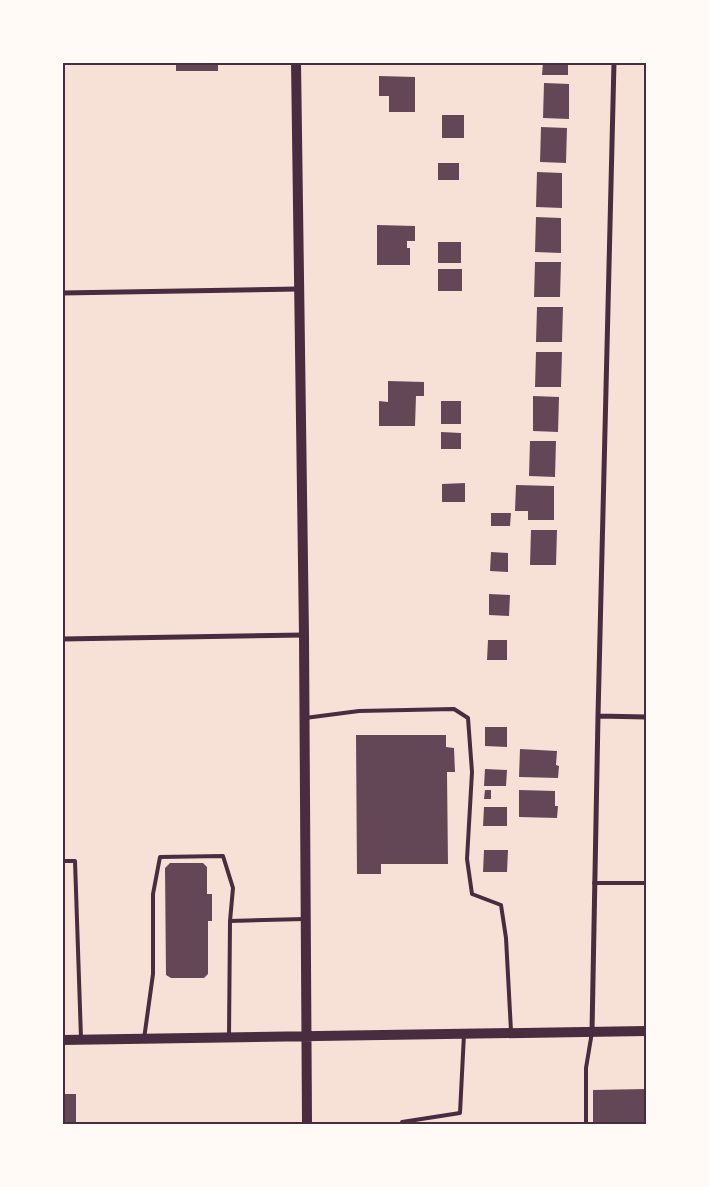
<svg xmlns="http://www.w3.org/2000/svg" width="709" height="1187" font-family="'Varela Round',sans-serif">
<rect width="100%" height="100%" fill="#f7e1d7"/>
<path fill="#644757" d="M 176,62 L 218,62 L 218,71 L 176,71 Z
M 543,62 L 568,62 L 568,75 L 542,75 Z
M 379,76 L 415,77 L 415,112 L 389,112 L 389,96 L 379,96 Z
M 544,83 L 569,84 L 569,119 L 543,118 Z
M 442,115 L 464,115 L 464,138 L 442,138 Z
M 541,127 L 567,128 L 566,163 L 540,162 Z
M 438,163 L 459,163 L 459,180 L 438,180 Z
M 537,172 L 562,173 L 562,208 L 536,207 Z
M 536,217 L 561,218 L 561,253 L 535,252 Z
M 377,225 L 415,226 L 415,241 L 407,241 L 407,248 L 410,248 L 410,265 L 377,265 Z
M 438,242 L 461,242 L 461,263 L 438,263 Z
M 535,262 L 561,262 L 560,297 L 534,297 Z
M 438,269 L 462,269 L 462,291 L 438,291 Z
M 537,307 L 563,307 L 562,342 L 536,342 Z
M 536,352 L 562,352 L 561,387 L 535,387 Z
M 388,381 L 424,382 L 424,396 L 416,396 L 415,426 L 379,426 L 379,401 L 388,402 Z
M 533,396 L 559,397 L 558,432 L 533,431 Z
M 441,401 L 461,401 L 461,424 L 441,424 Z
M 441,432 L 461,433 L 461,449 L 441,449 Z
M 530,441 L 556,441 L 555,477 L 529,476 Z
M 465,483 L 465,502 L 442,502 L 442,484 Z
M 516,485 L 554,486 L 554,520 L 528,520 L 528,511 L 515,511 Z
M 491,513 L 511,513 L 510,526 L 491,526 Z
M 531,530 L 557,530 L 556,565 L 530,565 Z
M 491,552 L 508,553 L 508,572 L 490,571 Z
M 489,594 L 510,595 L 509,616 L 489,615 Z
M 488,640 L 507,640 L 507,660 L 487,660 Z
M 485,727 L 507,727 L 507,747 L 485,746 Z
M 356,735 L 446,735 L 446,747 L 454,748 L 455,772 L 447,772 L 448,864 L 381,864 L 381,874 L 357,874 Z
M 520,749 L 557,751 L 556,765 L 559,766 L 558,778 L 519,777 Z
M 485,769 L 507,770 L 506,786 L 484,786 Z
M 485,790 L 491,790 L 491,799 L 484,799 Z
M 519,790 L 555,791 L 555,806 L 558,806 L 557,818 L 519,817 Z
M 484,807 L 507,807 L 507,826 L 483,826 Z
M 484,850 L 508,850 L 507,872 L 483,872 Z
M 170,863 L 203,863 L 207,867 L 207,894 L 212,894 L 212,921 L 208,921 L 208,974 L 204,978 L 171,978 L 166,975 L 165,868 Z
M 646,1089 L 646,1124 L 593,1124 L 593,1090 Z
M 62,1094 L 76,1094 L 76,1124 L 62,1124 Z"/>
<g fill="none" stroke-linecap="round" stroke-linejoin="round">
<path stroke="#4a2c40" stroke-width="4" d="M 305,718 L 359,711 L 454,709 L 468,718 L 472,772 L 467,859 L 472,894 L 501,905 L 506,938 L 511,1031
M 62,861 L 75,861 L 81,1038
M 594,883 L 646,883
M 646,883 L 646,936
M 229,1037 L 230,921 L 305,919
M 144,1039 L 153,974 L 153,894 L 160,857 L 223,856 L 233,888 L 230,921
M 402,1124 L 402,1122 L 460,1113 L 464,1034
M 586,1124 L 586,1068 L 592,1032"/>
<path stroke="#4a2c40" stroke-width="5" d="M 62,293 L 298,289
M 62,639 L 304,635
M 598,716 L 646,717
M 592,1032 L 598,716 L 614,62"/>
<path stroke="#4a2c40" stroke-width="10" d="M 296,62 L 304,635 L 307,1124
M 62,1040 L 646,1031"/>
</g>
<rect width="709" height="1187" fill="none" stroke="#fffaf5" stroke-width="128"/>
<rect x="64" y="64" width="581" height="1059" fill="none" stroke="#4a2c40" stroke-width="2"/>
</svg>
